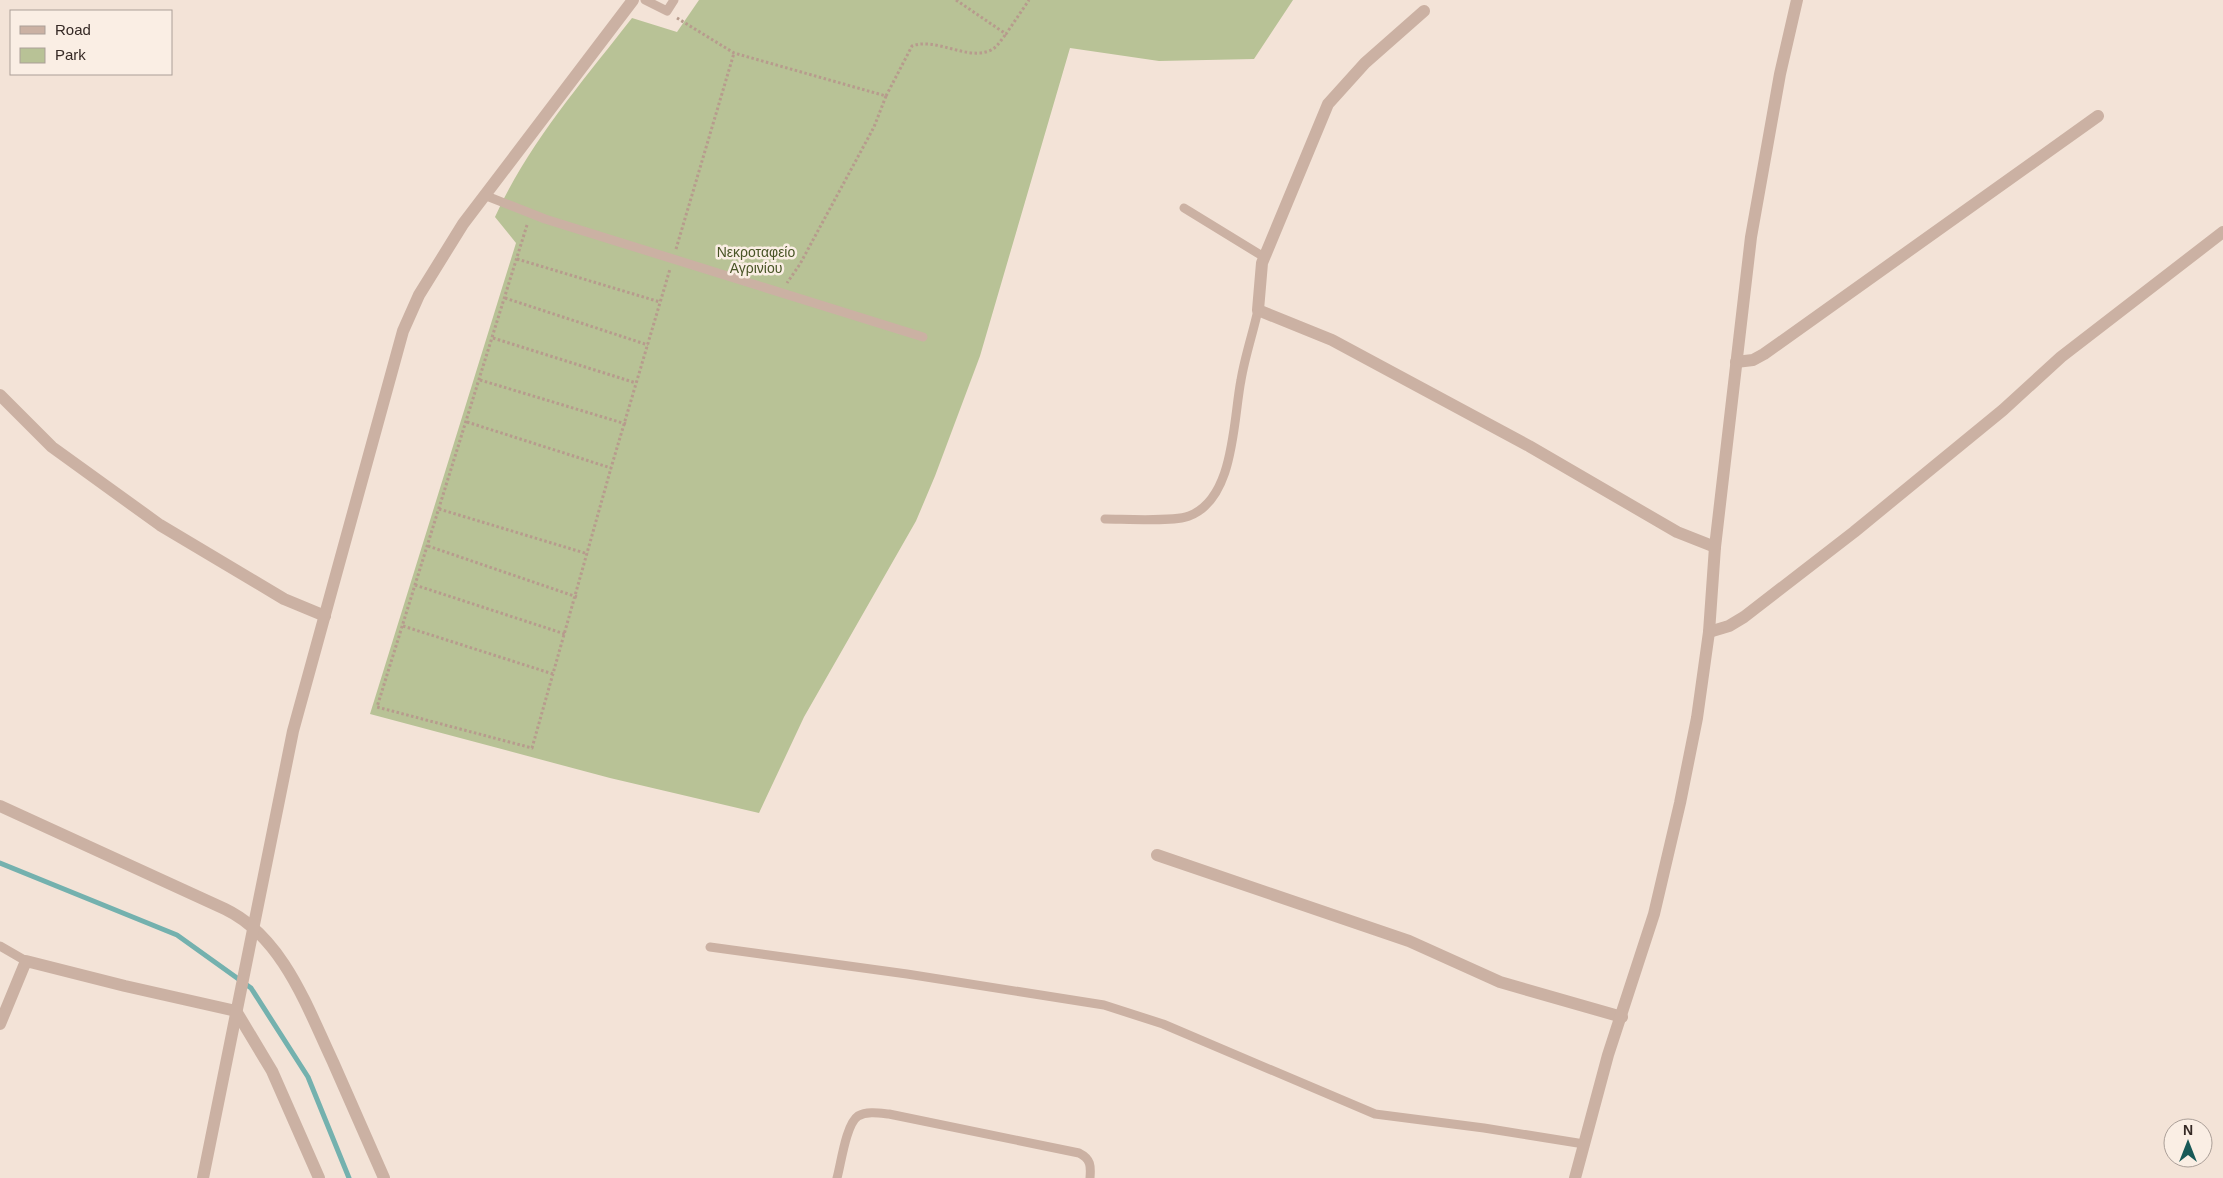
<svg xmlns="http://www.w3.org/2000/svg" width="2223" height="1178" font-family="Helvetica,sans-serif">
<rect width="100%" height="100%" fill="#f3e3d7"/>
<path fill="#b8c296" d="M 699,0 L 1293,0 L 1254,59 L 1159,61 L 1070,48 L 980,356 L 935,476 L 916,521 L 804,717 L 759,813 L 610,778 L 370,714 L 516,243 L 495,217 C 528,144 583,81 632,18 L 677,32 Z"/>
<g fill="none" stroke-linecap="round" stroke-linejoin="round">
<path stroke="#74b1ae" stroke-width="5" d="M 0,863 L 177,935 L 251,988 L 308,1077 L 349,1178"/>
<path stroke="#b79b8d" stroke-width="3" stroke-dasharray="2.5 2.5" stroke-linecap="butt" d="M 956,0 L 1006,34 L 1029,0
M 677,18 L 734,53 L 886,96 L 874,127 L 800,264 L 787,283
M 886,96 L 912,46 C 936,37 965,60 989,51 C 997,48 1001,40 1006,34
M 527,225 L 377,707 L 532,748 L 611,468
M 676,249 L 734,53
M 517,259 L 660,302
M 505,298 L 648,345
M 493,338 L 636,383
M 480,380 L 626,424
M 467,422 L 611,468 L 670,269
M 439,509 L 588,554
M 428,546 L 577,597
M 415,585 L 565,634
M 403,626 L 553,674"/>
<path stroke="#cbb1a3" stroke-width="9" d="M 645,0 L 667,11 L 674,0
M 484,195 L 545,219 L 923,337
M 1184,208 L 1264,257
M 1105,519 C 1124,519 1174,522 1189,516 C 1235,499 1233,420 1241,380 C 1245,356 1253,333 1258,310
M 0,946 L 26,961
M 710,947 L 907,974 L 1104,1005 L 1163,1024 L 1375,1114 L 1484,1128 L 1584,1144
M 837,1178 C 841,1164 846,1124 858,1116 C 867,1111 879,1113 889,1114 L 1079,1153 C 1091,1159 1091,1166 1090,1178"/>
<path stroke="#cbb1a3" stroke-width="12" d="M 1424,11 L 1365,63 L 1328,104 L 1262,263 L 1258,310 L 1332,340 L 1529,446 L 1677,532 L 1715,547
M 1736,362 L 1753,360 L 1764,354 L 2098,116
M 0,395 L 52,447 L 160,525 L 284,599 L 325,616
M 1709,632 L 1729,626 L 1744,617 L 1854,532 L 2003,410 L 2061,357 L 2223,232
M 0,806 L 225,909 C 283,937 307,1007 333,1062 C 350,1101 367,1139 384,1178
M 1157,855 L 1409,941 L 1500,982 L 1622,1017
M 0,1024 L 26,961 L 125,986 L 236,1011 L 272,1071 L 319,1178"/>
<path stroke="#cbb1a3" stroke-width="12" d="M 203,1178 L 293,731 L 403,331 L 419,295 L 463,224 L 633,0
M 1575,1178 L 1608,1055 L 1654,914 L 1680,803 L 1697,718 L 1709,632 L 1715,547 L 1751,237 L 1780,74 L 1797,0"/>
</g>
<g text-anchor="middle" dominant-baseline="central" stroke-width="5" stroke-linejoin="round" paint-order="stroke">
<g font-size="14" fill="#495527" stroke="#faeee4">
<text x="756" y="252">Νεκροταφείο<tspan x="756" dy="16">Αγρινίου</tspan></text>
</g>
</g>
<rect x="10" y="10" width="162" height="65" fill="#faeee4" stroke="#ab9f98"/>
<rect x="20" y="26" width="25" height="8" fill="#cbb1a3" stroke="#ab9f98"/>
<text x="55" y="35" font-size="15" fill="#352925">Road</text>
<rect x="20" y="48" width="25" height="15" fill="#b8c296" stroke="#ab9f98"/>
<text x="55" y="60" font-size="15" fill="#352925">Park</text>
<g transform="translate(2188 1143)"><circle r="24" fill="#faeee4" stroke="#ab9f98"/>
<path d="M0-4L9 19L0 12L-9 19Z" fill="#185957"/>
<text y="-8" font-size="14" font-weight="bold" text-anchor="middle" fill="#352925">N</text>
</g>
</svg>
